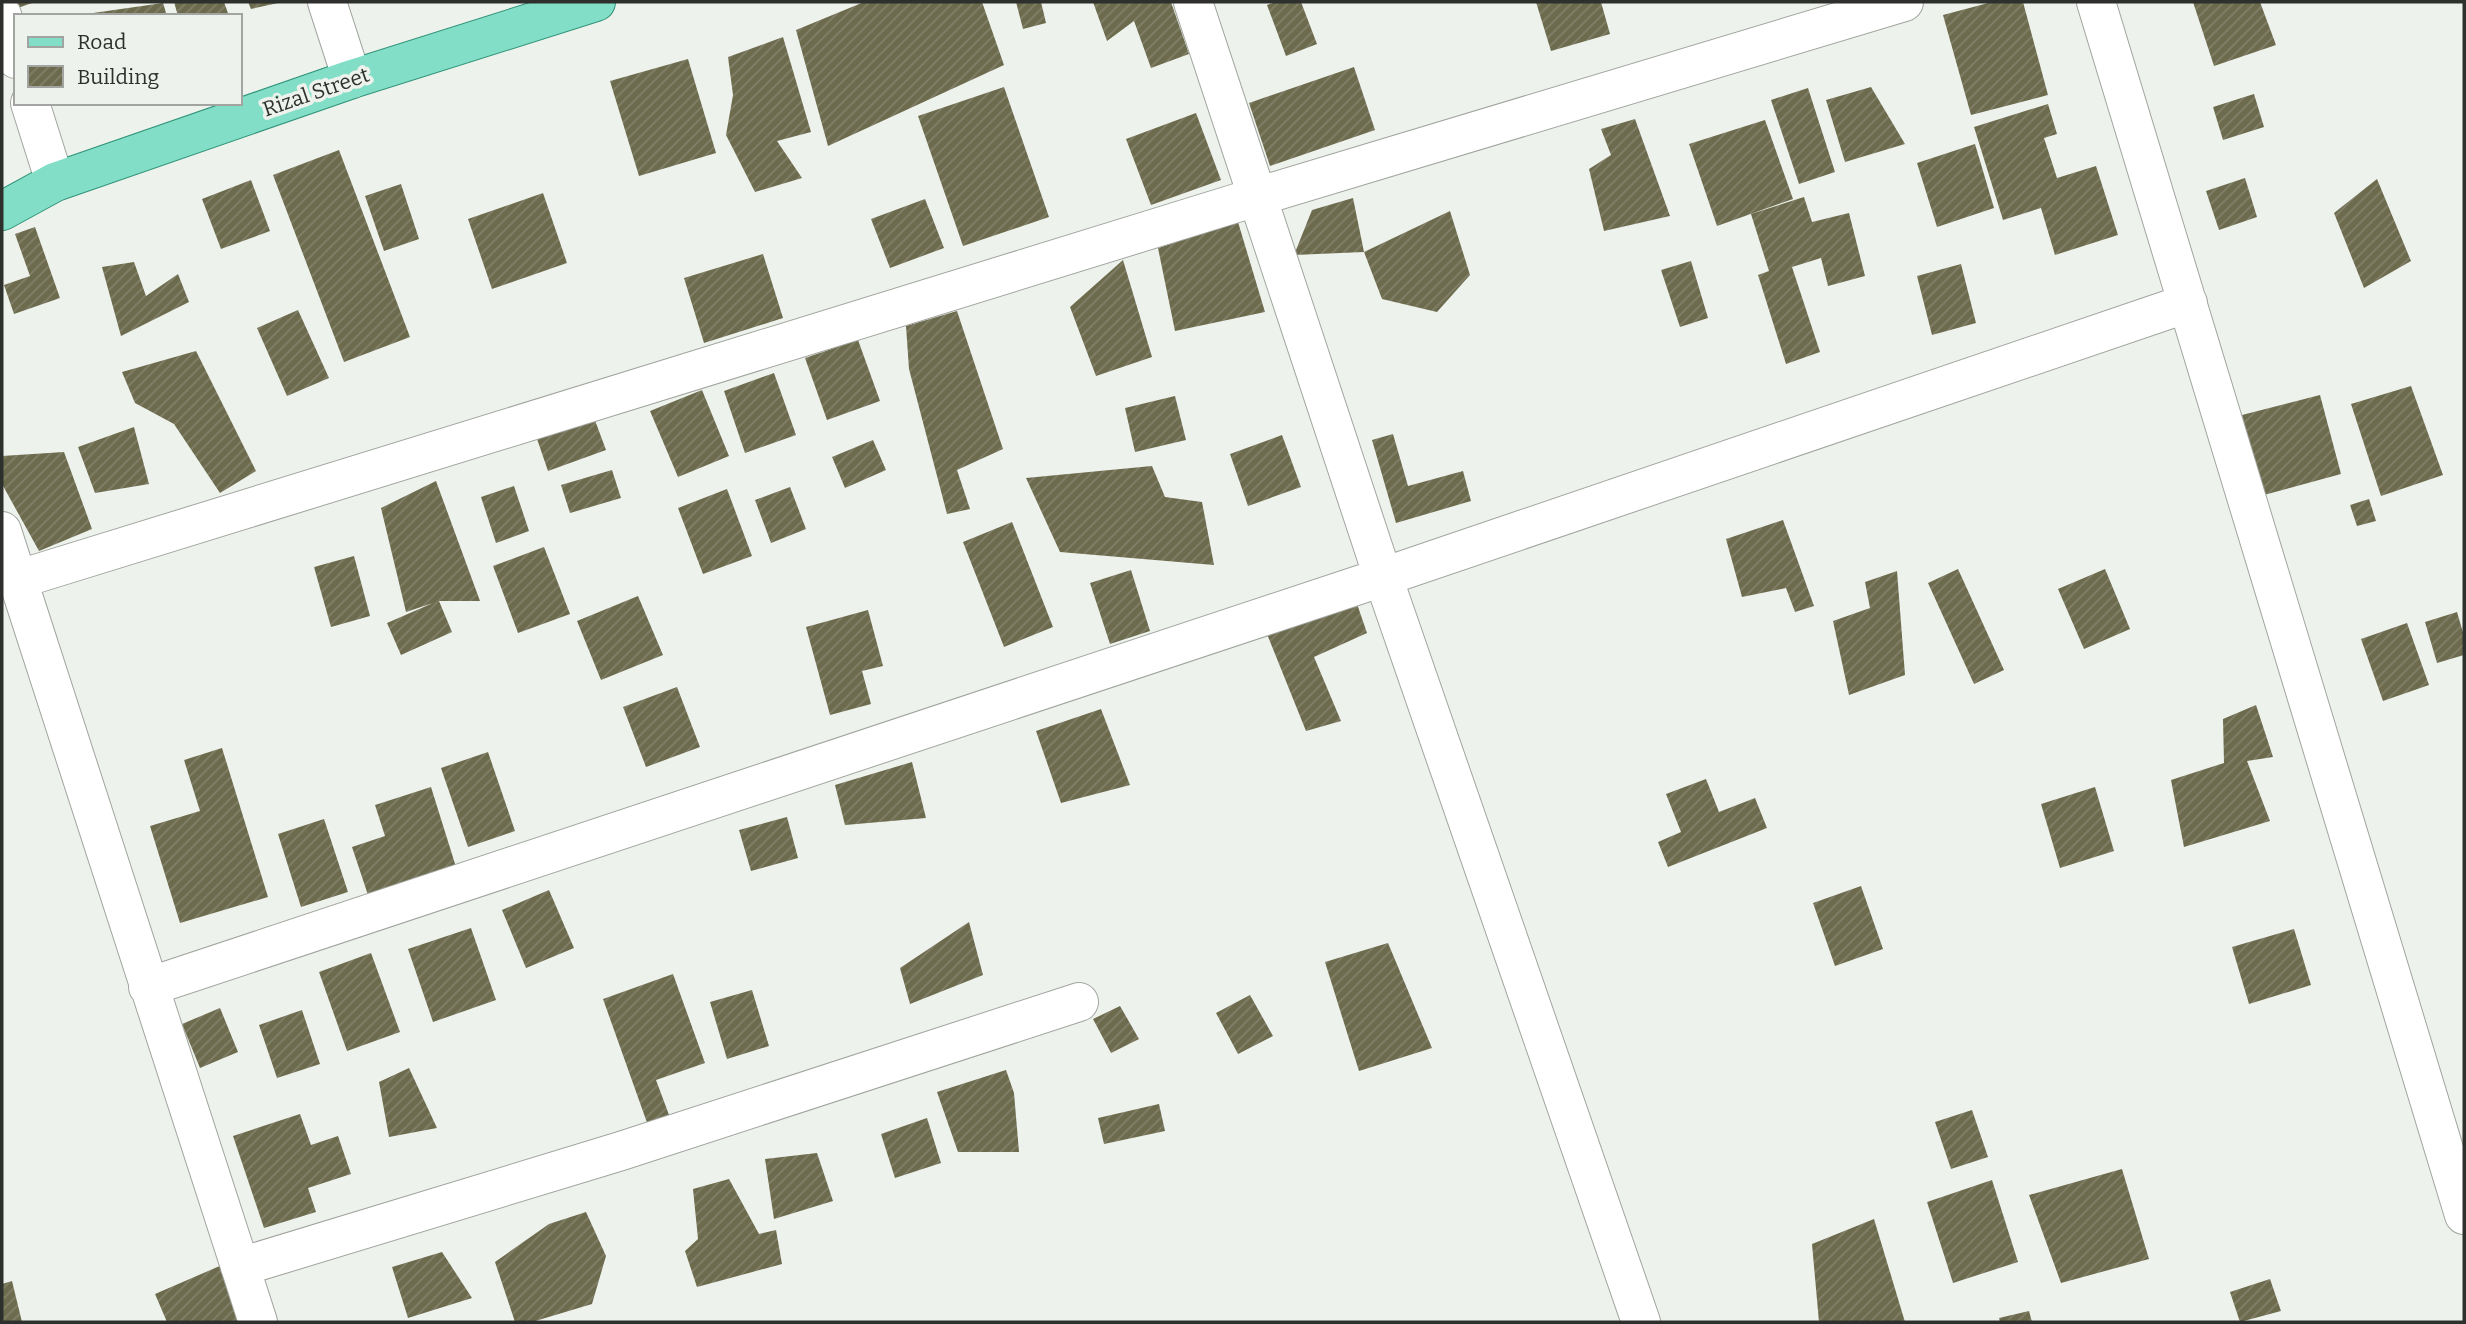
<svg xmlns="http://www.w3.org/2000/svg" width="2466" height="1324" font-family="Bitter,serif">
<defs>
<pattern id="building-hatch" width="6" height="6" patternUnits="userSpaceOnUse" patternTransform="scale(1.75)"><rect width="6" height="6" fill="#6d6b4d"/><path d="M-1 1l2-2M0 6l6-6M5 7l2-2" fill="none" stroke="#82806a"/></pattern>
</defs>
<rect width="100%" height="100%" fill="#eef2ec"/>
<path fill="url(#building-hatch)" d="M 10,2 L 35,2 L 12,10 Z
M 174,2 L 224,2 L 229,16 L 178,16 Z
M 248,2 L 278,2 L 278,3 L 251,9 Z
M 864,2 L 982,2 L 1004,65 L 828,146 L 796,30 Z
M 1016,2 L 1041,2 L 1046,23 L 1023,29 Z
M 1093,2 L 1171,2 L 1189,54 L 1151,68 L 1134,21 L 1107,41 Z
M 1276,2 L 1301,2 L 1317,44 L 1286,56 L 1267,5 Z
M 1536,2 L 1601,2 L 1610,34 L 1551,51 Z
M 1992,2 L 2023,2 L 2048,95 L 1971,115 L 1943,15 Z
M 2193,2 L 2260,2 L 2276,45 L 2214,66 Z
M 163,3 L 167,16 L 86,16 L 86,14 Z
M 783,37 L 811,132 L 777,141 L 802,178 L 755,192 L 726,135 L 733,95 L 728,57 Z
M 688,59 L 716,153 L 639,176 L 610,81 Z
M 1354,67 L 1375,130 L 1270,166 L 1249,103 Z
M 1004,87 L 1049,217 L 963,246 L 918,116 Z
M 1871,87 L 1905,144 L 1845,162 L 1826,100 Z
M 1808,88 L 1835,172 L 1799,184 L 1771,100 Z
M 2254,94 L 2264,127 L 2223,140 L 2213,107 Z
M 2048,104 L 2057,134 L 2044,138 L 2057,178 L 2096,166 L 2118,235 L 2055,255 L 2041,208 L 2003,220 L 1974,127 Z
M 1196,113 L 1221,180 L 1151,205 L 1126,139 Z
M 1635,119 L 1670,216 L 1604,231 L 1589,169 L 1611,155 L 1601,129 Z
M 1765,120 L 1793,199 L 1717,226 L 1689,144 Z
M 1975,144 L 1994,208 L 1937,227 L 1917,163 Z
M 339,150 L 410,337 L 344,362 L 273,175 Z
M 2245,178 L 2257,217 L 2219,230 L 2206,191 Z
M 2377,179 L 2411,261 L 2364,288 L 2334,213 Z
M 251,180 L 270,231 L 221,249 L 202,199 Z
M 401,184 L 419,239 L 384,251 L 365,196 Z
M 543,193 L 567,263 L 492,289 L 468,219 Z
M 1804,197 L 1812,222 L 1849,213 L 1865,276 L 1828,286 L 1821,258 L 1792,267 L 1820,352 L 1786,364 L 1758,275 L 1769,271 L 1751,214 Z
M 1353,198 L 1364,252 L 1294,255 L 1312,210 Z
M 925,199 L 944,248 L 890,268 L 871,219 Z
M 1450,211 L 1470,275 L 1437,312 L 1382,299 L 1364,252 Z
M 1238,222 L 1265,312 L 1175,331 L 1158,248 Z
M 35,227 L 60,298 L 14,314 L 4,285 L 30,276 L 15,234 Z
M 763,254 L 783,318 L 704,343 L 684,278 Z
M 1123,260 L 1152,357 L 1096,376 L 1070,307 Z
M 1691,261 L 1708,318 L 1680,327 L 1661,270 Z
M 134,262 L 146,296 L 178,274 L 189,302 L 121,336 L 102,267 Z
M 1961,264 L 1976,323 L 1932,335 L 1917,276 Z
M 298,310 L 329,378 L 287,396 L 257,328 Z
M 957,311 L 1003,449 L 957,470 L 970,509 L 947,514 L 909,369 L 906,326 Z
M 858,340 L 880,401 L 827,420 L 805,358 Z
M 196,351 L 256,471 L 220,493 L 174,424 L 135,403 L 122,372 Z
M 774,373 L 796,435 L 745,453 L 724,391 Z
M 2411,386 L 2443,475 L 2381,496 L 2351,404 Z
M 702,390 L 729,456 L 678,477 L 650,411 Z
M 2320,395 L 2341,474 L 2264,495 L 2242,415 Z
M 1175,396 L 1186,440 L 1135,452 L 1125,408 Z
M 593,415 L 606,450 L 548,471 L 536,436 Z
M 134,427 L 149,484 L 95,493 L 78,447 Z
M 1393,434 L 1408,486 L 1463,471 L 1471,501 L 1396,523 L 1372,440 Z
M 1282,435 L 1301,487 L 1248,506 L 1230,454 Z
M 873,440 L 886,470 L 845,488 L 832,457 Z
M 64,452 L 92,529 L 39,551 L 2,484 L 2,456 Z
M 1152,466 L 1165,497 L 1202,502 L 1214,565 L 1060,552 L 1026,478 Z
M 612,470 L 621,498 L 570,513 L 561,485 Z
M 436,481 L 480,601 L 439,601 L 452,632 L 401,655 L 387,623 L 433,603 L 406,612 L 381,508 Z
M 514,486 L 529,531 L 496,543 L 481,497 Z
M 790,487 L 806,529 L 771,543 L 755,500 Z
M 727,489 L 752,556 L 703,574 L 678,508 Z
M 2369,499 L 2376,521 L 2357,526 L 2350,505 Z
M 1783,520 L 1814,606 L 1795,612 L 1786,588 L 1742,597 L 1726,539 Z
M 1012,522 L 1053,627 L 1004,647 L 963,542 Z
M 544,547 L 570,614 L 518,633 L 493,566 Z
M 354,556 L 370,616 L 331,627 L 314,567 Z
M 1958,569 L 2004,670 L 1974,684 L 1928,583 Z
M 2105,569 L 2130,629 L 2084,649 L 2058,589 Z
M 1131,570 L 1150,631 L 1110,644 L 1090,583 Z
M 1897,571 L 1905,675 L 1849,695 L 1833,621 L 1870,608 L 1865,582 Z
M 638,596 L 663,655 L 601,680 L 577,621 Z
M 1356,601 L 1367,633 L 1314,657 L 1341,721 L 1306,731 L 1267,634 Z
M 868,610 L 883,666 L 862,671 L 871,704 L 830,715 L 806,627 Z
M 2457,612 L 2464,636 L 2464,655 L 2437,663 L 2425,622 Z
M 2407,623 L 2429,685 L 2383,701 L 2361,639 Z
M 677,687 L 700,747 L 646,767 L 623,707 Z
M 2256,705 L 2273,757 L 2247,761 L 2270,821 L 2184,847 L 2171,780 L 2224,763 L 2223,719 Z
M 1101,709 L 1130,785 L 1061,803 L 1036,731 Z
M 222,748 L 268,897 L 180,923 L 150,826 L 200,811 L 184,760 Z
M 488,752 L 515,831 L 468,847 L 441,768 Z
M 912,762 L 926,818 L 845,825 L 835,785 Z
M 1706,779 L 1719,812 L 1755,798 L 1767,828 L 1668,867 L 1658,842 L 1681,832 L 1666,794 Z
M 431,787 L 456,867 L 368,895 L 352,847 L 385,836 L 375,805 Z
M 2095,787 L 2114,851 L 2060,868 L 2041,804 Z
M 787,817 L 798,858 L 751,871 L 739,830 Z
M 324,819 L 348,892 L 301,907 L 278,834 Z
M 1861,886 L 1883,949 L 1835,966 L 1813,903 Z
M 549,890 L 574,948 L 526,968 L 502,910 Z
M 969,922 L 983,975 L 910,1004 L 900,968 Z
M 471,928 L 496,1000 L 433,1022 L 408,949 Z
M 2294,929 L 2311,985 L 2249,1004 L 2232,947 Z
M 1388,943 L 1432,1048 L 1359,1071 L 1325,962 Z
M 371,953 L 400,1032 L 347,1051 L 319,972 Z
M 673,974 L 705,1063 L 656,1080 L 672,1123 L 650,1131 L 603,999 Z
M 752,990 L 769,1046 L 727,1059 L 710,1002 Z
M 1250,995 L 1273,1036 L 1238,1054 L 1216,1013 Z
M 1120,1006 L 1139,1039 L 1111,1053 L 1093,1019 Z
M 220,1008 L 238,1052 L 200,1068 L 182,1024 Z
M 302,1010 L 320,1064 L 277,1078 L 259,1025 Z
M 409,1068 L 437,1128 L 389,1137 L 379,1082 Z
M 1006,1070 L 1014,1093 L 1019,1152 L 958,1152 L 937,1092 Z
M 1159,1104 L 1165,1131 L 1104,1144 L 1098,1118 Z
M 1972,1110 L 1988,1157 L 1951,1169 L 1935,1122 Z
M 300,1114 L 311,1145 L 338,1136 L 351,1174 L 308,1188 L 316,1212 L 264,1228 L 233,1136 Z
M 927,1118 L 941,1163 L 895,1178 L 881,1134 Z
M 817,1153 L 833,1201 L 774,1219 L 765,1159 Z
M 2122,1169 L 2149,1259 L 2061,1283 L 2029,1195 Z
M 729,1179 L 759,1234 L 776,1230 L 782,1264 L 697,1287 L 685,1251 L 698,1239 L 693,1189 Z
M 1992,1180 L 2018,1262 L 1953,1283 L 1927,1202 Z
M 586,1212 L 606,1256 L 592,1304 L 532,1322 L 515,1322 L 495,1262 L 549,1224 Z
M 1874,1219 L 1905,1322 L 1819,1322 L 1812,1244 Z
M 442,1252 L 472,1298 L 408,1318 L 392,1267 Z
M 222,1265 L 246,1322 L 167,1322 L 155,1294 Z
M 2270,1279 L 2281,1311 L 2240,1322 L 2230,1292 Z
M 12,1281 L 22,1322 L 2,1322 L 2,1284 Z
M 2029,1311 L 2032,1322 L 2000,1322 L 1999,1318 Z"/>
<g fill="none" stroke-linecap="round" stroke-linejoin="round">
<g stroke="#a1a59f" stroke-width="40">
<path id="minor" d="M 327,2 L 352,79
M 1193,2 L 1383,577 L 1641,1322
M 2096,2 L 2464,1215
M 2,15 L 16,59
M 30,103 L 55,182
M 2,531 L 258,1322
M 16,580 L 1256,197 L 1904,2
M 148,987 L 1383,577 L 2188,303
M 240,1267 L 621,1151 L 1079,1002"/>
</g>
<g stroke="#2f9378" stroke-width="40">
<path id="major" d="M 2,211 L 55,182 L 352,79 L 596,2"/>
</g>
<use href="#minor" stroke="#fff" stroke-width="38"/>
<use href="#major" stroke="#82dec7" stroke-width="38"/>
</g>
<g text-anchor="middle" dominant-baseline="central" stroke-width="7" stroke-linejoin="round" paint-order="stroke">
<g font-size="21" fill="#2e302d" stroke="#eef2ec">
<text transform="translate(316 92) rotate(-19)">Rizal Street</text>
</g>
</g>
<rect width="2466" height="1324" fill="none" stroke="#2e302d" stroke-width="7"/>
<rect x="14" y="14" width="228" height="91" fill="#eef2ec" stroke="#a1a4a0" stroke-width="2"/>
<rect x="28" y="37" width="35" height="10" fill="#82dec7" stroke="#a1a4a0" stroke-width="2"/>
<text x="77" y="49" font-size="21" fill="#2e302d">Road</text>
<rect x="28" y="66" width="35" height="21" fill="url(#building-hatch)" stroke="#a1a4a0" stroke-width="2"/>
<text x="77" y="84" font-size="21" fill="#2e302d">Building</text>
</svg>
